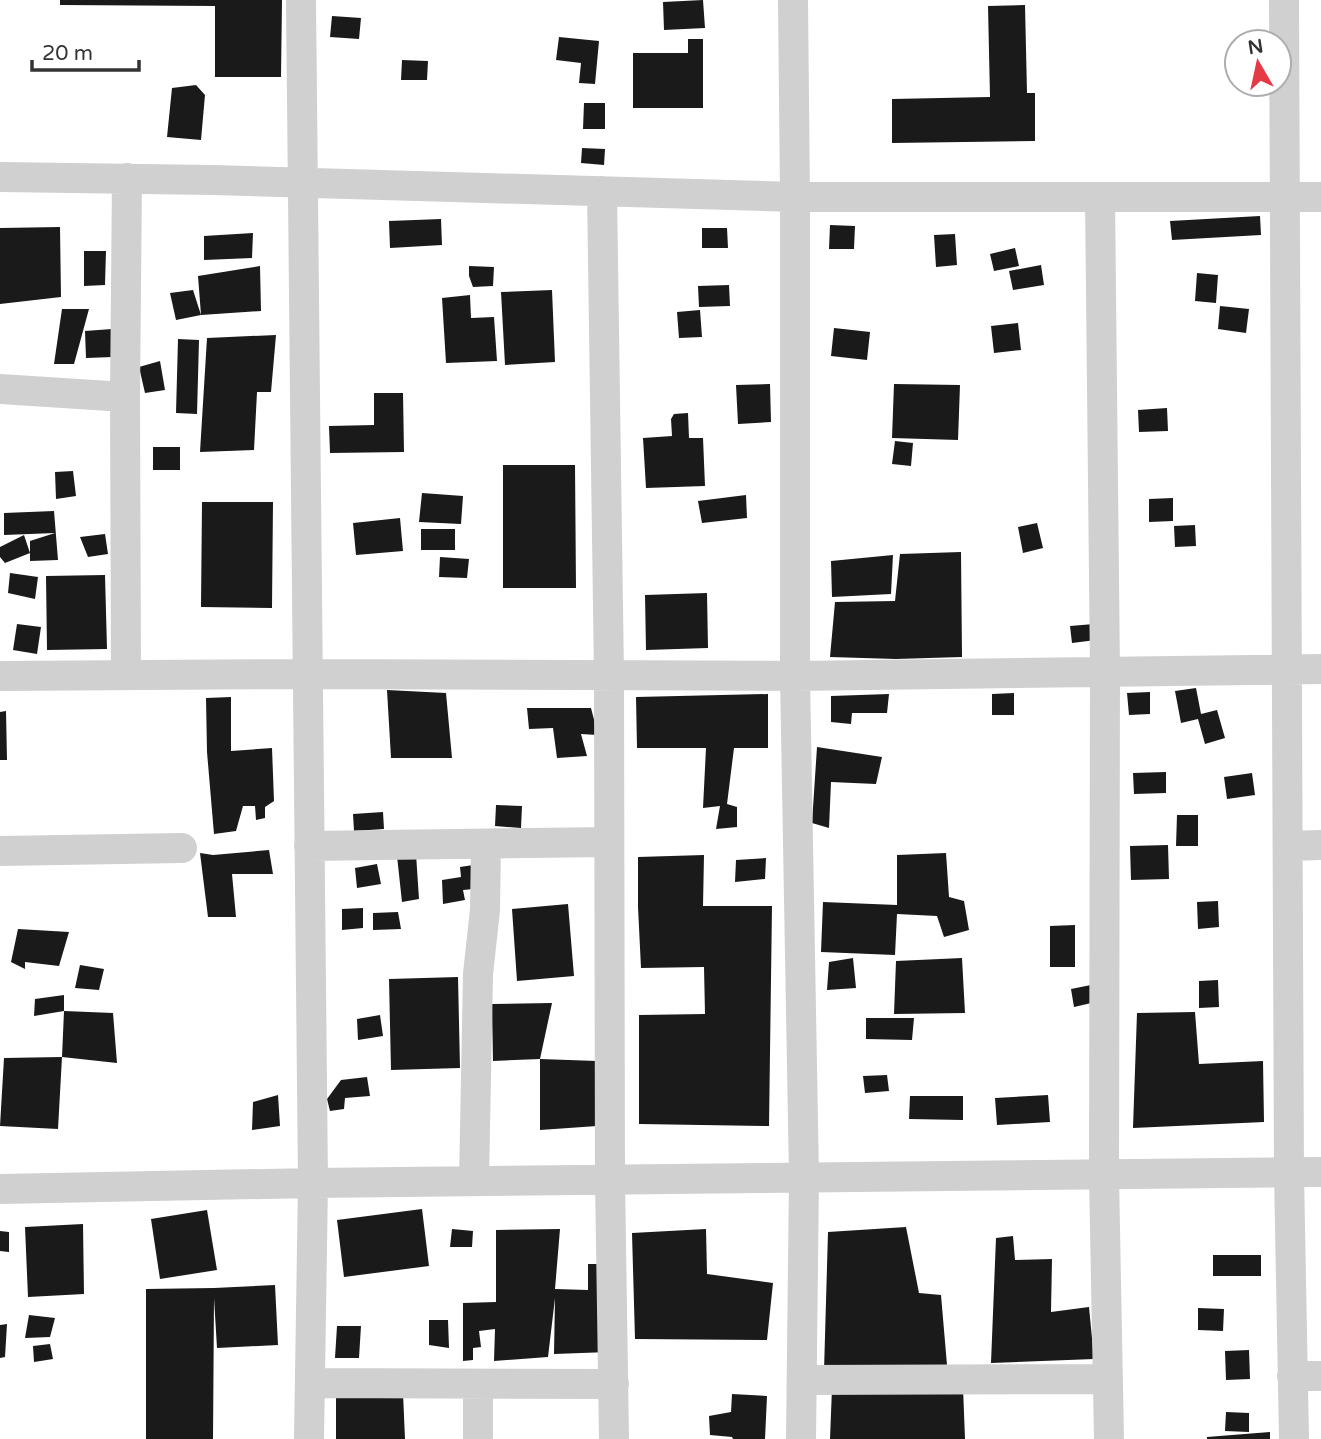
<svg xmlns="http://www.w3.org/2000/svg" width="1321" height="1439" font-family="'Varela Round',sans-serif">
<rect width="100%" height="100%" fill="#fff"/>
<path fill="#1a1a1a" d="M 60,0 L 282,0 L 281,77 L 215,77 L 215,6 L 60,5 Z
M 703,0 L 705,28 L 664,30 L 663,2 Z
M 1025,5 L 1027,93 L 1035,93 L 1035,141 L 892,143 L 892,99 L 990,97 L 988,6 Z
M 332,16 L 361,18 L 359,39 L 330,37 Z
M 559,37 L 599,41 L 595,84 L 579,83 L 581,63 L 556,60 Z
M 688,39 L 703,39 L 703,108 L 633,108 L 633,53 L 688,53 Z
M 402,60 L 428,61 L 427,80 L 401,80 Z
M 196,85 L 205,95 L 201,140 L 167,137 L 172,88 Z
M 584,103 L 605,103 L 605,129 L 583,129 Z
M 582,148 L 605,149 L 604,165 L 581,163 Z
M 1260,216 L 1261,235 L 1172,240 L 1170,221 Z
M 441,219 L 442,245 L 390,248 L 389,221 Z
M 830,225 L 855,226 L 854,249 L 829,249 Z
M 60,227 L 61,297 L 0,304 L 0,228 Z
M 702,228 L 727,228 L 728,248 L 702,248 Z
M 253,233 L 252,258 L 204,260 L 204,236 Z
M 955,234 L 957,265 L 936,267 L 934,235 Z
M 1015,248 L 1019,266 L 994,271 L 990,254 Z
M 84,251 L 106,251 L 105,285 L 84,286 Z
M 1041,265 L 1044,285 L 1013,290 L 1009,271 Z
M 260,266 L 261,311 L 201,315 L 176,320 L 170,293 L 193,290 L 201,315 L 198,276 Z
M 469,266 L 494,267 L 493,286 L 473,287 L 469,276 Z
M 1197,273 L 1218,275 L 1216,303 L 1195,301 Z
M 729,285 L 730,306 L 699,307 L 698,286 Z
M 552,290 L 555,362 L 505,365 L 501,292 Z
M 470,295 L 471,318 L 494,317 L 497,361 L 446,363 L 442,298 Z
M 1220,306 L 1249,309 L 1246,333 L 1218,329 Z
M 62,309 L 89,309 L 74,364 L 54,364 Z
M 700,310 L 702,337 L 679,338 L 677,312 Z
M 1018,323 L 1021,350 L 994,353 L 991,326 Z
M 834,328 L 870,332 L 867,360 L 831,356 Z
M 112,329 L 113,357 L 86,358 L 85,331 Z
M 276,335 L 271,392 L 257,392 L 254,450 L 200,452 L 207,338 Z
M 178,339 L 199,340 L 197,414 L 176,413 Z
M 160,361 L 165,390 L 145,393 L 139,367 Z
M 770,384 L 771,422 L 738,424 L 736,385 Z
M 894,384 L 960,385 L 958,440 L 892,438 Z
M 374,393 L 403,393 L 404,452 L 330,453 L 329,426 L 374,425 Z
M 1167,408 L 1168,431 L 1139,432 L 1138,410 Z
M 688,413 L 689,438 L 703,438 L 705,486 L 646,488 L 643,438 L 672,436 L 671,419 L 674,414 Z
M 895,441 L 913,443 L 911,466 L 892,464 Z
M 153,447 L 180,447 L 180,470 L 153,470 Z
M 503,465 L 575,465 L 576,588 L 503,588 Z
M 73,471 L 76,496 L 56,499 L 55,472 Z
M 422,493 L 463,496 L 461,524 L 419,522 Z
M 746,495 L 747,518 L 702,523 L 698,501 Z
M 1173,498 L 1173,521 L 1149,522 L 1149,499 Z
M 202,502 L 273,502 L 272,608 L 201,607 Z
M 54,511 L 58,560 L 30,561 L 30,541 L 55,533 L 4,535 L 4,513 Z
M 400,518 L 403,551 L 356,555 L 353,523 Z
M 1037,523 L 1043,548 L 1023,553 L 1018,527 Z
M 1195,525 L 1196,546 L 1175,547 L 1174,526 Z
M 421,529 L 455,529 L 455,550 L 421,550 Z
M 105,534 L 108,554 L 88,557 L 80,537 Z
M 24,535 L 30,553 L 5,563 L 0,557 L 0,547 Z
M 961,552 L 962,657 L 896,659 L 830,657 L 835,602 L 895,601 L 900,554 Z
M 893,555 L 891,594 L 832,597 L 831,561 Z
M 440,557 L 469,559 L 467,578 L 439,577 Z
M 10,573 L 38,577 L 35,599 L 8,593 Z
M 105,575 L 107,649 L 47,650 L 46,576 Z
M 707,593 L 708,648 L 646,650 L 645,595 Z
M 17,624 L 41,627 L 37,654 L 13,650 Z
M 1094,624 L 1096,640 L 1072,643 L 1070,626 Z
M 1196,688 L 1201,714 L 1217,710 L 1225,738 L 1205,744 L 1198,719 L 1181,723 L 1175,691 Z
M 387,690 L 446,693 L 452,758 L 391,758 Z
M 1150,692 L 1150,714 L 1129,715 L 1127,693 Z
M 1014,693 L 1014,715 L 992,715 L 992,694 Z
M 768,694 L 768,748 L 734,748 L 727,804 L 737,807 L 737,827 L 716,829 L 720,806 L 703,808 L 706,748 L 637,748 L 636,697 Z
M 889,694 L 887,713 L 852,713 L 851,724 L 831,722 L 831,696 Z
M 231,697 L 231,751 L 272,748 L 274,801 L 265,807 L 265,818 L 256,820 L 255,806 L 243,806 L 236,831 L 214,834 L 207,752 L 206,698 Z
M 527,708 L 591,708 L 598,735 L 581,734 L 587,756 L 557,758 L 553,728 L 529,729 Z
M 6,711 L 7,760 L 0,760 L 0,712 Z
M 817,747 L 882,757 L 876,784 L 831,782 L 829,828 L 812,823 Z
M 1166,772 L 1166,793 L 1134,794 L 1133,773 Z
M 1252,773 L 1255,795 L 1227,799 L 1224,777 Z
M 496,805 L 522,806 L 521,828 L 495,826 Z
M 383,812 L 384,829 L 354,831 L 353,814 Z
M 1177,815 L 1198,815 L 1198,846 L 1176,846 Z
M 1168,845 L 1169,879 L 1131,880 L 1130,846 Z
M 269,850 L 273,874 L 232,874 L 236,917 L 208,917 L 200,853 L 213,855 Z
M 946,853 L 949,897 L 964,901 L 969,930 L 944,937 L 937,916 L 897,914 L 895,955 L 821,952 L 823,902 L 897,905 L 897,855 Z
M 416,854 L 419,899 L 402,902 L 397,856 Z
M 704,855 L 703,906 L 772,906 L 769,1126 L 639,1124 L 639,1015 L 705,1014 L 704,967 L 641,968 L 638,907 L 638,857 Z
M 766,858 L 765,879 L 735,882 L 736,860 Z
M 377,864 L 381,884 L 357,888 L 355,868 Z
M 480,864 L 484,888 L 463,890 L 465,900 L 443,904 L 442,880 L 461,877 L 460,867 Z
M 1218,901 L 1219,927 L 1198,929 L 1197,902 Z
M 568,904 L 574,976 L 517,981 L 512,909 Z
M 363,908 L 363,928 L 342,930 L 342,909 Z
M 398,912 L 401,929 L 373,930 L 373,913 Z
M 1075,925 L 1075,967 L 1050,967 L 1050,926 Z
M 18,929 L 69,932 L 59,966 L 25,962 L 25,969 L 11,962 Z
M 853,958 L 856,988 L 827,990 L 829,962 Z
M 962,958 L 965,1013 L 894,1014 L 896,961 Z
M 80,965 L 104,969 L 99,990 L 75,988 Z
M 458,977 L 460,1068 L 391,1070 L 389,979 Z
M 1218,980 L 1219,1007 L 1199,1008 L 1199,981 Z
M 1096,984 L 1100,1001 L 1074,1007 L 1071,989 Z
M 64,995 L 64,1011 L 34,1016 L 35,999 Z
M 552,1003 L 540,1059 L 597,1061 L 597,1126 L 540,1130 L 540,1059 L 493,1061 L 492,1004 Z
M 64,1011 L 113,1013 L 117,1063 L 62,1057 Z
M 1195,1012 L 1199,1064 L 1263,1061 L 1264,1122 L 1133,1128 L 1137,1013 Z
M 380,1015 L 383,1036 L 358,1040 L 357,1019 Z
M 866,1018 L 914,1018 L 912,1040 L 866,1039 Z
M 62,1057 L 58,1129 L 0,1126 L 4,1058 Z
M 887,1075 L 889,1091 L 865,1093 L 863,1076 Z
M 367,1077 L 370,1096 L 345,1098 L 344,1109 L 330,1111 L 327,1099 L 341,1080 Z
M 278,1095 L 280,1126 L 252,1130 L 253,1102 Z
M 1048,1095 L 1050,1122 L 997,1125 L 995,1098 Z
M 910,1096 L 963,1096 L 963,1120 L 909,1119 Z
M 422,1209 L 429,1266 L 344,1277 L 337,1220 Z
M 207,1210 L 217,1270 L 160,1279 L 151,1219 Z
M 83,1224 L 84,1294 L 28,1297 L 25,1227 Z
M 906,1227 L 919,1293 L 941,1295 L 947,1365 L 824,1371 L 828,1232 Z
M 452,1229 L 473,1231 L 472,1247 L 450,1247 Z
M 560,1229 L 555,1289 L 588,1290 L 588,1264 L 610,1264 L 609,1352 L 554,1354 L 555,1298 L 548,1357 L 494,1361 L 495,1329 L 479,1331 L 481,1347 L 473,1348 L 473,1360 L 463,1361 L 463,1303 L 496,1302 L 496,1230 Z
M 706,1229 L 707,1274 L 773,1283 L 767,1340 L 635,1339 L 632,1233 Z
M 0,1231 L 9,1232 L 9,1252 L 0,1251 Z
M 1013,1236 L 1015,1260 L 1052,1259 L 1051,1312 L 1089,1307 L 1094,1359 L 991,1363 L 996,1238 Z
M 1213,1255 L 1261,1255 L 1261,1276 L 1213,1276 Z
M 275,1285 L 278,1345 L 217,1348 L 214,1298 L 213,1439 L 146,1439 L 146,1289 L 214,1288 Z
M 1198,1308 L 1224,1309 L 1223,1331 L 1198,1330 Z
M 29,1315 L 55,1318 L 50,1337 L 25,1338 Z
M 429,1320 L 448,1320 L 449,1348 L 429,1345 Z
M 7,1324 L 5,1357 L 0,1358 L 0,1325 Z
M 337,1326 L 361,1326 L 359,1358 L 335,1358 Z
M 50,1344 L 53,1359 L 34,1362 L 33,1346 Z
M 1249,1350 L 1250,1379 L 1226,1380 L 1225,1351 Z
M 963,1387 L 965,1439 L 830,1439 L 832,1388 Z
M 403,1393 L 405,1439 L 336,1439 L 336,1397 Z
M 732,1394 L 767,1396 L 765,1439 L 733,1439 L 732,1437 L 710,1435 L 709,1416 L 731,1412 Z
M 1226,1412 L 1249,1413 L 1249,1432 L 1225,1431 Z
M 1270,1432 L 1270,1439 L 1207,1439 L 1207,1437 Z"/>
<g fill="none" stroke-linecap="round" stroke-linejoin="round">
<path stroke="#d0d0d0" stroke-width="30" d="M 301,0 L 313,1183 L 309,1439
M 793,0 L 795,197 L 795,676 L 804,1177 L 801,1439
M 1284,0 L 1289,1173 L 1294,1439
M 0,177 L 214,180 L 795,197 L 1321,197
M 602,191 L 609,675 L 610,1179 L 614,1439
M 1100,197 L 1105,672 L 1104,1175 L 1109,1439
M 0,389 L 125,397
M 126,675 L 125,397 L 127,178
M 0,676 L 308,674 L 795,676 L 1321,669
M 309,846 L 609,842
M 1288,846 L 1321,845
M 0,851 L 182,848
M 474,1181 L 478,974 L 485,910 L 486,844
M 0,1189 L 313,1183 L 1321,1172
M 1292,1376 L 1321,1376
M 802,1380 L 1108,1379
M 310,1383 L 614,1384
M 478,1384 L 478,1439"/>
</g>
<g transform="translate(1258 63) rotate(351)"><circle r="33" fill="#ffffff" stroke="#adadad" stroke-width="2"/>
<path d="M0-5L12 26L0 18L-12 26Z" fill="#e63946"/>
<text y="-10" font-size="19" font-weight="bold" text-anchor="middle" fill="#333333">N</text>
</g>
<path d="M32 60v10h107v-10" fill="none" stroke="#333333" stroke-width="3.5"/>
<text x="42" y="60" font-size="21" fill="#333333" stroke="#ffffff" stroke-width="5" paint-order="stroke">20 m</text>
</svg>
